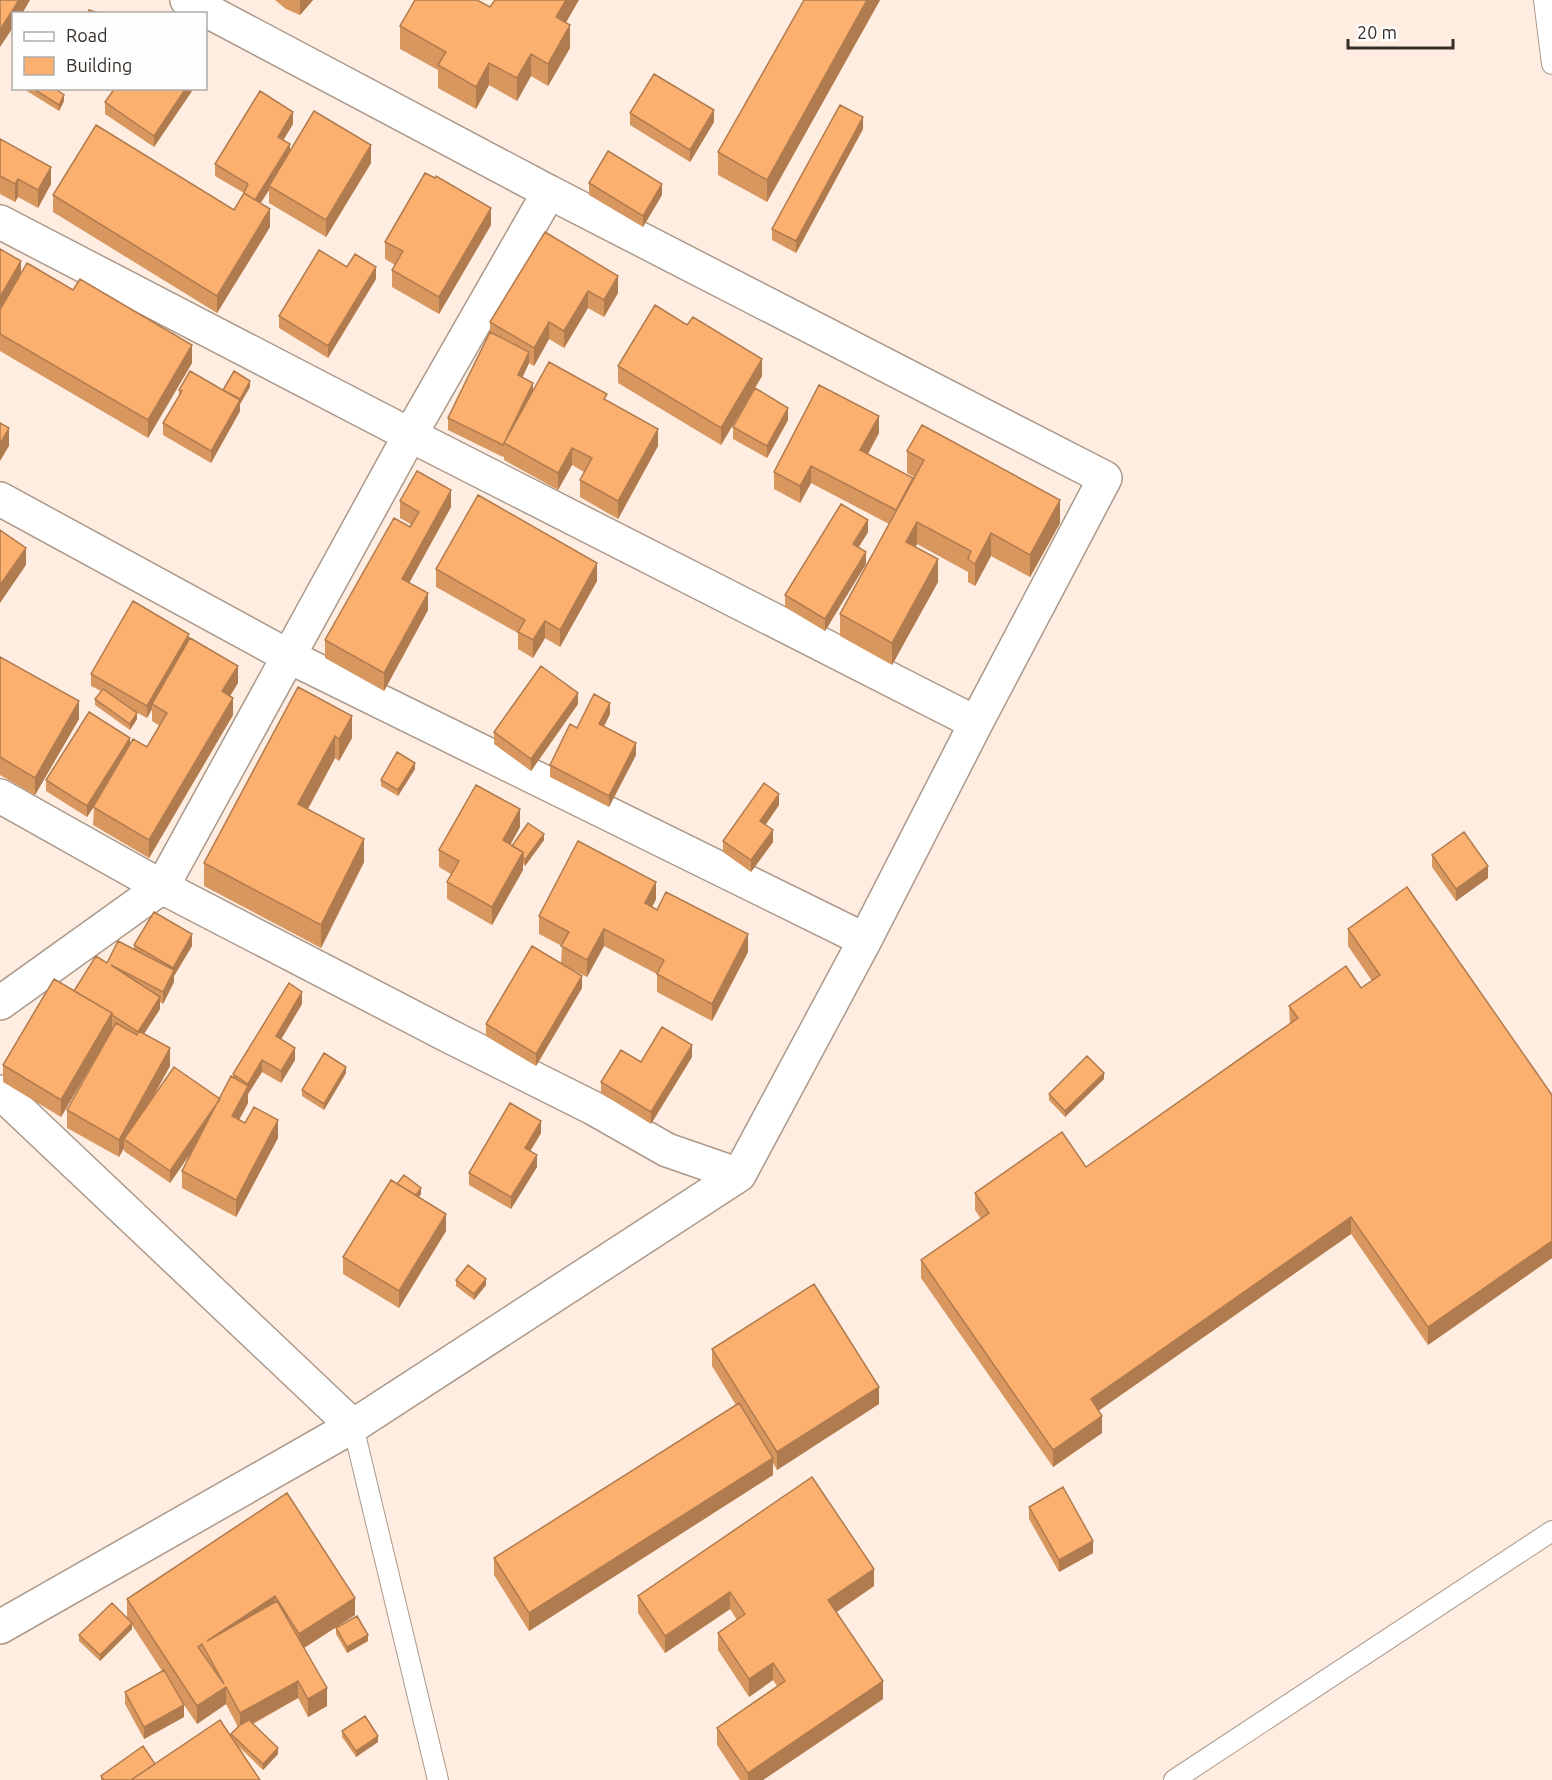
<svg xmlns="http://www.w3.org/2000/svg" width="1552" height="1780" font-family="Ubuntu,sans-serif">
<rect width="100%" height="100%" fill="#feede0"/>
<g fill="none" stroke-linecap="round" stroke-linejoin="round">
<g stroke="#ac998a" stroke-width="22">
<path id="service" d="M 1544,0 L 1552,64
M 353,1426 L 438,1780
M 1174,1780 L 1552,1531"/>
</g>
<g stroke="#ac998a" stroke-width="36">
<path id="minor" d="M 0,222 L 410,435 L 976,723
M 0,499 L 288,656 L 865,940
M 0,796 L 162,887 L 451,1037 L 593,1108 L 667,1150 L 739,1175
M 0,1003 L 162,887 L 410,435 L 549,192 L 187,0
M 0,1092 L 353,1426
M 0,1627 L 353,1426 L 739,1175 L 865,940 L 976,723 L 1105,478 L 549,192"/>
</g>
<use href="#service" stroke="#fff" stroke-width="20"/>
<use href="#minor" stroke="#fff" stroke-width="33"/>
</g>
<path fill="#d99760" d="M 275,0 L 313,0 L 300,15 L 286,9 Z
M 804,0 L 880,0 L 767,202 L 718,175 L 718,152 Z
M 490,7 L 566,23 L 570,48 L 548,86 L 531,76 L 517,101 L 489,85 L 476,109 L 438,88 L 438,70 L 400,49 L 400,26 Z
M 22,88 L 54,88 L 64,101 L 59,111 Z
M 194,88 L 154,147 L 105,114 L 105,102 Z
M 630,113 L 714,122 L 690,162 L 630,125 Z
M 293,124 L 283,140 L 290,151 L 371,163 L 326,237 L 269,203 L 269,190 L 260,203 L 270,227 L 217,313 L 53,212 L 53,195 L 234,210 L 244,193 L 215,176 L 215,164 Z
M 863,129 L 796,253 L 772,240 L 772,229 Z
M 0,139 L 51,184 L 38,208 L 18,197 L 15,202 L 0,194 Z
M 435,178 L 491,225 L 439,314 L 392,287 L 392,270 L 395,265 L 385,259 L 385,242 Z
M 589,183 L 662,195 L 643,227 L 589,195 Z
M 545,232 L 618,293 L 604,317 L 588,308 L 564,348 L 549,339 L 534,366 L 529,363 L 522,378 L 533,390 L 607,400 L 658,446 L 618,519 L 580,497 L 580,480 L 584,472 L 572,465 L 558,490 L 504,460 L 504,456 L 503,457 L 448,430 L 448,418 L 490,332 L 490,322 Z
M 347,267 L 376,279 L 328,358 L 279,328 L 279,316 Z
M 21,273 L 192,363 L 148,438 L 0,351 L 0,310 Z
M 618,366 L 762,376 L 721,445 L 618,383 Z
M 250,387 L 240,404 L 240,411 L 211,463 L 163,435 L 163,423 L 179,395 L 179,390 L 223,390 Z
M 788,420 L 767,458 L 733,439 L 733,427 Z
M 879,433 L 868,454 L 913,480 L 914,477 L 907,473 L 907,451 L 1060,523 L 1030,577 L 991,556 L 975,586 L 968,582 L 968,572 L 917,544 L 916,547 L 938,582 L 892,665 L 840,636 L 840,614 L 889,524 L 811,483 L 800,503 L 774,489 L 774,472 Z
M 400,501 L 451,507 L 409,583 L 428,610 L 384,691 L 325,658 L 325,640 L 412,525 L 400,518 Z
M 868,532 L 858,548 L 866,564 L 825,631 L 785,607 L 785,595 Z
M 436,569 L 597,581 L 560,647 L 545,638 L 533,658 L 518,649 L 518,633 L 436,587 Z
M 189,640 L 238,683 L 230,696 L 233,715 L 149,858 L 93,825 L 94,807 L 87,817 L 46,791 L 46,780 L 130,745 L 147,747 L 160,726 L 152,721 L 152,709 L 147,718 L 132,710 L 137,719 L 130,730 L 95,705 L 95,699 L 101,691 L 91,686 L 91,674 Z
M 0,657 L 79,719 L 35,795 L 0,775 Z
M 298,687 L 352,738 L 339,761 L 335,758 L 308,809 L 364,862 L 321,948 L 204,886 L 204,863 Z
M 578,704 L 531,771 L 494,744 L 494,732 Z
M 610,714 L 604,726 L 636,755 L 609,807 L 550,777 L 550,765 L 577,728 Z
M 415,769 L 398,796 L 381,786 L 381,780 Z
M 779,805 L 765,825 L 773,842 L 751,872 L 723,852 L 723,841 Z
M 520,827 L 510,845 L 512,846 L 544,840 L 525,866 L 523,864 L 523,870 L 492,925 L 447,899 L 447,882 L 451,874 L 439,867 L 439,850 Z
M 1432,855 L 1488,878 L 1456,901 L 1432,867 Z
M 656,899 L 652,907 L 748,952 L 712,1021 L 657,992 L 657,974 L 604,946 L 587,977 L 561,964 L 562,946 L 539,934 L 539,916 Z
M 1348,929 L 1552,1095 L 1552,1258 L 1428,1345 L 1351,1234 L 1099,1410 L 1102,1433 L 1053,1467 L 921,1278 L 921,1260 L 981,1219 L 975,1210 L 975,1193 L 1086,1167 L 1290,1024 L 1289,1006 L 1361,988 L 1372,981 L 1348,946 Z
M 134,945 L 192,946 L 174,976 L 174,982 L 163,1004 L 160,1002 L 160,1009 L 144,1034 L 170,1066 L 151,1101 L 220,1099 L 233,1077 L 233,1074 L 302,1004 L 281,1039 L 295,1060 L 281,1083 L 262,1072 L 248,1094 L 248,1103 L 239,1120 L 278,1138 L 236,1217 L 182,1188 L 182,1171 L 191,1152 L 170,1183 L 124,1151 L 124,1148 L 119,1157 L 67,1128 L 67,1110 L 97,1056 L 61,1117 L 3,1082 L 3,1065 L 74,991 L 107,963 L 134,949 Z
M 582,988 L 536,1066 L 486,1036 L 486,1024 Z
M 692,1057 L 651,1124 L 601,1093 L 601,1082 L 641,1062 Z
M 346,1073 L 324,1110 L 302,1096 L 302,1090 Z
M 1104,1079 L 1065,1117 L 1049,1100 L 1049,1094 Z
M 541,1133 L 530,1151 L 537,1167 L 511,1209 L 469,1185 L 469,1173 Z
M 397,1184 L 421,1194 L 419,1197 L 446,1231 L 399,1308 L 343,1274 L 343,1257 Z
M 456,1280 L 486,1285 L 474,1300 L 456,1286 Z
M 712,1349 L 879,1404 L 777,1470 L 773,1463 L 773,1475 L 529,1631 L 494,1575 L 494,1558 L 736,1405 L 712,1366 Z
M 287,1493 L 355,1615 L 304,1648 L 327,1706 L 308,1717 L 298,1698 L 253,1724 L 278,1754 L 263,1770 L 239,1747 L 260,1780 L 101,1780 L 101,1776 L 155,1764 L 231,1736 L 231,1734 L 238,1727 L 226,1704 L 197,1724 L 178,1696 L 184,1717 L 144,1739 L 125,1704 L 125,1692 L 162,1671 L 132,1625 L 132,1629 L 100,1661 L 79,1641 L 79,1635 L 128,1619 L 127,1617 L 127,1599 Z
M 1029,1507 L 1093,1553 L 1059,1572 L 1029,1519 Z
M 874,1586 L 836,1612 L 883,1699 L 763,1780 L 740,1780 L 717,1745 L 717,1728 L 777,1686 L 773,1680 L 749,1697 L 718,1650 L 718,1633 L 737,1620 L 730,1609 L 665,1653 L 638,1613 L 638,1596 Z
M 336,1628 L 368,1641 L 347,1653 L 336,1634 Z
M 342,1731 L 378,1742 L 356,1757 L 342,1737 Z"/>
<path fill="#b07b4e" d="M 19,0 L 30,0 L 22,14 L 14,14 L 14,26 L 0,47 L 0,30 Z
M 300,0 L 313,0 L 300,15 Z
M 566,0 L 579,0 L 556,40 L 556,17 Z
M 867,0 L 880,0 L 767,202 L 767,180 Z
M 570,25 L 570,48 L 548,86 L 548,64 Z
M 531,54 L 531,76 L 517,101 L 517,78 Z
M 489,63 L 489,85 L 476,109 L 476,87 Z
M 186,88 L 194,88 L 154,147 L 154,136 Z
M 64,95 L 64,101 L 59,111 L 59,105 Z
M 714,110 L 714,122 L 690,162 L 690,150 Z
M 293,112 L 293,124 L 278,149 L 278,137 Z
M 863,117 L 863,129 L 796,253 L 796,241 Z
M 290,144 L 290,156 L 269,186 L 269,190 L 255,212 L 255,200 Z
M 371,145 L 371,163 L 326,237 L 326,220 Z
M 51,167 L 51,184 L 38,208 L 38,190 Z
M 18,179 L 18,197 L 15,202 L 15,184 Z
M 662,184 L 662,195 L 643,227 L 643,216 Z
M 491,208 L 491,225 L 439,314 L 439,297 Z
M 270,209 L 270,227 L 217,313 L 217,296 Z
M 21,261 L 21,273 L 0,309 L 0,297 Z
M 376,267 L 376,279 L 328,358 L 328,346 Z
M 618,276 L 618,293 L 604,317 L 604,300 Z
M 588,291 L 588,308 L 564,348 L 564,331 Z
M 549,322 L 549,339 L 534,366 L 534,348 Z
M 192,345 L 192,363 L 148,438 L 148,420 Z
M 529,352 L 529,363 L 518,387 L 518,375 Z
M 762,359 L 762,376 L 721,445 L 721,428 Z
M 250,381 L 250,387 L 240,404 L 240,411 L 211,463 L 211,451 Z
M 533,383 L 533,395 L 504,443 Z
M 788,408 L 788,420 L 767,458 L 767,446 Z
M 879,416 L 879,433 L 860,468 L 860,450 Z
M 9,428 L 9,446 L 0,461 L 0,444 Z
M 658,429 L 658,446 L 618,519 L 618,501 Z
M 572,448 L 572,465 L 558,490 L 558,473 Z
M 811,466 L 811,483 L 800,503 L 800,486 Z
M 451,490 L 451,507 L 402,596 L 402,579 Z
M 1060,500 L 1060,523 L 1030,577 L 1030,555 Z
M 868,520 L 868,532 L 853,556 L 853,544 Z
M 917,522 L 917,544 L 906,564 L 906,542 Z
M 991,533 L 991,556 L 975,586 L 975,564 Z
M 26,548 L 26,565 L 0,603 L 0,585 Z
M 866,552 L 866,564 L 825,631 L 825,619 Z
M 938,559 L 938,582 L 892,665 L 892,643 Z
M 597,563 L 597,581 L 560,647 L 560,630 Z
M 428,593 L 428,610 L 384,691 L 384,673 Z
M 545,621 L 545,638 L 533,658 L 533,640 Z
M 189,634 L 189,645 L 152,704 L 152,709 L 147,718 L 147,706 Z
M 238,666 L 238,683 L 222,709 L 222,691 Z
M 578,693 L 578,704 L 531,771 L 531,759 Z
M 233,698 L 233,715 L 149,858 L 149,840 Z
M 79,701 L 79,719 L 35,795 L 35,778 Z
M 610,703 L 610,714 L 599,736 L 599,724 Z
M 137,713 L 137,719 L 130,730 L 130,724 Z
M 352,716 L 352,738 L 339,761 L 339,739 Z
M 335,736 L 335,758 L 298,827 L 298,804 Z
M 130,738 L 130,750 L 87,817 L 87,806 Z
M 636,743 L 636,755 L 609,807 L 609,796 Z
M 415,763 L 415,769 L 398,796 L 398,790 Z
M 779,794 L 779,805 L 760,833 L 760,821 Z
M 520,809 L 520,827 L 503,858 L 503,840 Z
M 773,830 L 773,842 L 751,872 L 751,860 Z
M 544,834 L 544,840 L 525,866 L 525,860 Z
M 364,839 L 364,862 L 321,948 L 321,925 Z
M 523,852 L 523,870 L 492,925 L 492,907 Z
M 1488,866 L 1488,878 L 1456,901 L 1456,889 Z
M 656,882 L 656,899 L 645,921 L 645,903 Z
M 604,929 L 604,946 L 587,977 L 587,960 Z
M 192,934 L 192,946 L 174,976 L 174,982 L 163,1004 L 163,992 L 173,974 L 173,968 Z
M 748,934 L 748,952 L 712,1021 L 712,1004 Z
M 582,976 L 582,988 L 536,1066 L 536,1054 Z
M 302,992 L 302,1004 L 276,1048 L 276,1036 Z
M 160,997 L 160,1009 L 138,1043 L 138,1032 Z
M 112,1013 L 112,1030 L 61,1117 L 61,1100 Z
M 692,1045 L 692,1057 L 651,1124 L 651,1112 Z
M 170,1048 L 170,1066 L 127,1142 L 124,1139 L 124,1148 L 119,1157 L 119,1140 Z
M 295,1048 L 295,1060 L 281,1083 L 281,1071 Z
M 262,1060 L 262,1072 L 248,1094 L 248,1103 L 232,1133 L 232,1116 L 248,1087 L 248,1084 Z
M 346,1067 L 346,1073 L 324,1110 L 324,1104 Z
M 1104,1073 L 1104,1079 L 1065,1117 L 1065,1111 Z
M 220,1099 L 220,1111 L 170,1183 L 170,1171 Z
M 278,1120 L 278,1138 L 236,1217 L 236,1200 Z
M 541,1121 L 541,1133 L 525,1160 L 525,1148 Z
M 537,1155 L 537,1167 L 511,1209 L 511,1197 Z
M 421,1188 L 421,1194 L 411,1207 L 411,1201 Z
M 446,1214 L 446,1231 L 399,1308 L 399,1291 Z
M 1351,1217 L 1351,1234 L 1091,1416 L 1091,1399 Z
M 1552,1241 L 1552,1258 L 1428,1345 L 1428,1327 Z
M 486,1279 L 486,1285 L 474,1300 L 474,1294 Z
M 879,1387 L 879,1404 L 777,1470 L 777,1452 Z
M 1102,1416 L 1102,1433 L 1053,1467 L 1053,1450 Z
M 773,1458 L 773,1475 L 529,1631 L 529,1613 Z
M 1093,1541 L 1093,1553 L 1059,1572 L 1059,1560 Z
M 874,1569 L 874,1586 L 828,1618 L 828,1600 Z
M 730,1592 L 730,1609 L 665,1653 L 665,1636 Z
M 275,1596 L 275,1613 L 207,1641 Z
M 355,1598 L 355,1615 L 299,1651 L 299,1634 Z
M 132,1623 L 132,1629 L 100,1661 L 100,1655 Z
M 368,1635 L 368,1641 L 347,1653 L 347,1647 Z
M 773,1663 L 773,1680 L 749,1697 L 749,1679 Z
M 298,1681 L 298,1698 L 240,1730 L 240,1713 Z
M 883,1681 L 883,1699 L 763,1780 L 748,1780 L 748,1773 Z
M 226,1687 L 226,1704 L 197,1724 L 197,1706 Z
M 327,1688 L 327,1706 L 308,1717 L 308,1699 Z
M 184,1705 L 184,1717 L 144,1739 L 144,1727 Z
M 378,1736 L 378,1742 L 356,1757 L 356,1751 Z
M 278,1748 L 278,1754 L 263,1770 L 263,1764 Z"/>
<path fill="#fcb070" stroke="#b07b4e" stroke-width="1.5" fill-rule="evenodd" d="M 0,0 L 19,0 L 0,30 Z
M 415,0 L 477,0 L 490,7 L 495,0 L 566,0 L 556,17 L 570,25 L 548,64 L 531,54 L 517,78 L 489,63 L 476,87 L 438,65 L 446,52 L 400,26 Z
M 804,0 L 867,0 L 767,180 L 718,152 Z
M 89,10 L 102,14 L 88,14 Z
M 654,74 L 714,110 L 690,150 L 630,113 Z
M 32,88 L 54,88 L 64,95 L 59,105 Z
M 115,88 L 186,88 L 154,136 L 105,102 Z
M 260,91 L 293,112 L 278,137 L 290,144 L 255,200 L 244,193 L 248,184 L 215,164 Z
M 840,105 L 863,117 L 796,241 L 772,229 Z
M 314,111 L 371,145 L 326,220 L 269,186 Z
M 96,125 L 234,210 L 244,193 L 270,209 L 217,296 L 53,195 Z
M 0,139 L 51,167 L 38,190 L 18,179 L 15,184 L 0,176 Z
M 608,151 L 662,184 L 643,216 L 589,183 Z
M 425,173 L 435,178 L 436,176 L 491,208 L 439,297 L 392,270 L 403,251 L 385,242 Z
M 545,232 L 618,276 L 604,300 L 588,291 L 564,331 L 549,322 L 534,348 L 490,322 Z
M 0,249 L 21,261 L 0,297 Z
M 319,250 L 347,267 L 355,254 L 376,267 L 328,346 L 279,316 Z
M 27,263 L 73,290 L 80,279 L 192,345 L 148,420 L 0,334 L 0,310 Z
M 655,305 L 687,325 L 693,317 L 762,359 L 721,428 L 618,366 Z
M 490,332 L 529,352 L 518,375 L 533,383 L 503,445 L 448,418 Z
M 549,362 L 607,394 L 604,399 L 658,429 L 618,501 L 580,480 L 592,458 L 572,448 L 558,473 L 504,443 Z
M 190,371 L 240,400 L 211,451 L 163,423 L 182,391 L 179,390 Z
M 234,371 L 250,381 L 240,399 L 223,390 Z
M 819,385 L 879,416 L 860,450 L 913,478 L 896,510 L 811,466 L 800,486 L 774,472 Z
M 755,388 L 788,408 L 767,446 L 733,427 Z
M 0,423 L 9,428 L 0,444 Z
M 922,425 L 1060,500 L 1030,555 L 991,533 L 975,564 L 968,559 L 971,551 L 917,522 L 906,542 L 938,559 L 892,643 L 840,614 L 924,460 L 907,451 Z
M 417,471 L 451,490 L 402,579 L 428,593 L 384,673 L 325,640 L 394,518 L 410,527 L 419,512 L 400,501 Z
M 478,495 L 597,563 L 560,630 L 545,621 L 533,640 L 518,632 L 525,620 L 436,569 Z
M 841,504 L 868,520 L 853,544 L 866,552 L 825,619 L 785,595 Z
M 0,530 L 26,548 L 0,585 Z
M 133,601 L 189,634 L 147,706 L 91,674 Z
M 190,638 L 238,666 L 222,691 L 233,698 L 149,840 L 93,807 L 133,739 L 147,747 L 167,713 L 152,704 Z
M 0,657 L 79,701 L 35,778 L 0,757 Z
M 541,666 L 578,693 L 531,759 L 494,732 Z
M 298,687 L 352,716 L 339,739 L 335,736 L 298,804 L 364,839 L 321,925 L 204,863 Z
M 103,689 L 137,713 L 130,724 L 95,699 Z
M 594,694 L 610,703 L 599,724 L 636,743 L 609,796 L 550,765 L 570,724 L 577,728 Z
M 89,712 L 130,738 L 87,806 L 46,780 Z
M 397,752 L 415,763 L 398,790 L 381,780 Z
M 764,783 L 779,794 L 760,821 L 773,830 L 751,860 L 723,841 Z
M 476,785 L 520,809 L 503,840 L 523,852 L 492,907 L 447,882 L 459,861 L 439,850 Z
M 528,823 L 544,834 L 525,860 L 523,858 L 523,852 L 512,846 Z
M 1464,832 L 1488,866 L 1456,889 L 1432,855 Z
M 578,841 L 656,882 L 645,903 L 657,910 L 666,892 L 748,934 L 712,1004 L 657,974 L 664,960 L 604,929 L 587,960 L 561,946 L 569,932 L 539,916 Z
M 1407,887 L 1552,1095 L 1552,1241 L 1428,1327 L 1351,1217 L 1091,1399 L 1102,1416 L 1053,1450 L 921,1260 L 989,1213 L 975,1193 L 1062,1132 L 1086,1167 L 1298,1018 L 1289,1006 L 1346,966 L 1361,988 L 1380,975 L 1348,929 Z
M 154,912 L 192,934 L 173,968 L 134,945 Z
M 118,941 L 174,970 L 163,992 L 111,965 L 160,997 L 138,1032 L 112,1015 L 112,1013 L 74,991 L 96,956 L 107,963 Z
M 532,946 L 582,976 L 536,1054 L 486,1024 Z
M 54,979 L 112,1013 L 61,1100 L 3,1065 Z
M 289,983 L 302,992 L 276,1036 L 295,1048 L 281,1071 L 262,1060 L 248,1084 L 233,1074 Z
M 116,1023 L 137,1035 L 139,1031 L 170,1048 L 119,1140 L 67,1110 Z
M 662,1027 L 692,1045 L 651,1112 L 601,1082 L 621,1050 L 641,1062 Z
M 324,1053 L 346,1067 L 324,1104 L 302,1090 Z
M 1087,1056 L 1104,1073 L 1065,1111 L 1049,1094 Z
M 174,1067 L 220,1099 L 170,1171 L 124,1139 Z
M 231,1076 L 248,1086 L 232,1116 L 245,1123 L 254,1107 L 278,1120 L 236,1200 L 182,1171 Z
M 510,1103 L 541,1121 L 525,1148 L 537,1155 L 511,1197 L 469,1173 Z
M 404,1175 L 421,1188 L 416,1195 L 397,1184 Z
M 391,1180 L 446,1214 L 399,1291 L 343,1257 Z
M 468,1265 L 486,1279 L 474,1294 L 456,1280 Z
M 814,1284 L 879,1387 L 777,1452 L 712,1349 Z
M 739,1403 L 773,1458 L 529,1613 L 494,1558 Z
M 812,1477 L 874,1569 L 828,1600 L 883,1681 L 748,1773 L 717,1728 L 785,1681 L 773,1663 L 749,1679 L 718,1633 L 745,1614 L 730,1592 L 665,1636 L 638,1596 Z
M 1063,1487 L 1093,1541 L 1059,1560 L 1029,1507 Z
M 287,1493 L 355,1598 L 299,1634 L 275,1596 L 207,1641 L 277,1601 L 327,1688 L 308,1699 L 298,1681 L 240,1713 L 226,1687 L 197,1706 L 127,1599 ZM 202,1644 L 224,1684 L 198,1647 Z
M 112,1603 L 132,1623 L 100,1655 L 79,1635 Z
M 357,1616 L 368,1635 L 347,1647 L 336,1628 Z
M 164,1670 L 184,1705 L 144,1727 L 125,1692 Z
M 365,1716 L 378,1736 L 356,1751 L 342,1731 Z
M 220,1720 L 260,1780 L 131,1780 Z
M 249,1720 L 278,1748 L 263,1764 L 231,1734 L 240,1725 Z
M 143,1746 L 155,1764 L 131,1780 L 104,1780 L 101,1776 Z"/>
<rect x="12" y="12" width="195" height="78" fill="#fefefe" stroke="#aeaba8" stroke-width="1.5"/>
<rect x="24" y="32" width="30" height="9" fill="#ffffff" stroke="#aeaba8" stroke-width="1.5"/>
<text x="66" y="42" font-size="18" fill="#362e28">Road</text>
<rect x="24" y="57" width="30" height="18" fill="#fcb070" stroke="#aeaba8" stroke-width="1.5"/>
<text x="66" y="72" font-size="18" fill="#362e28">Building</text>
<path d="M1348 39v9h105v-9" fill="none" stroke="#362e28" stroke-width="3"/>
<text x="1357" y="39" font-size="18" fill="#362e28" stroke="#fefefe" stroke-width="4.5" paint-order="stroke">20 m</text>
</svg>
